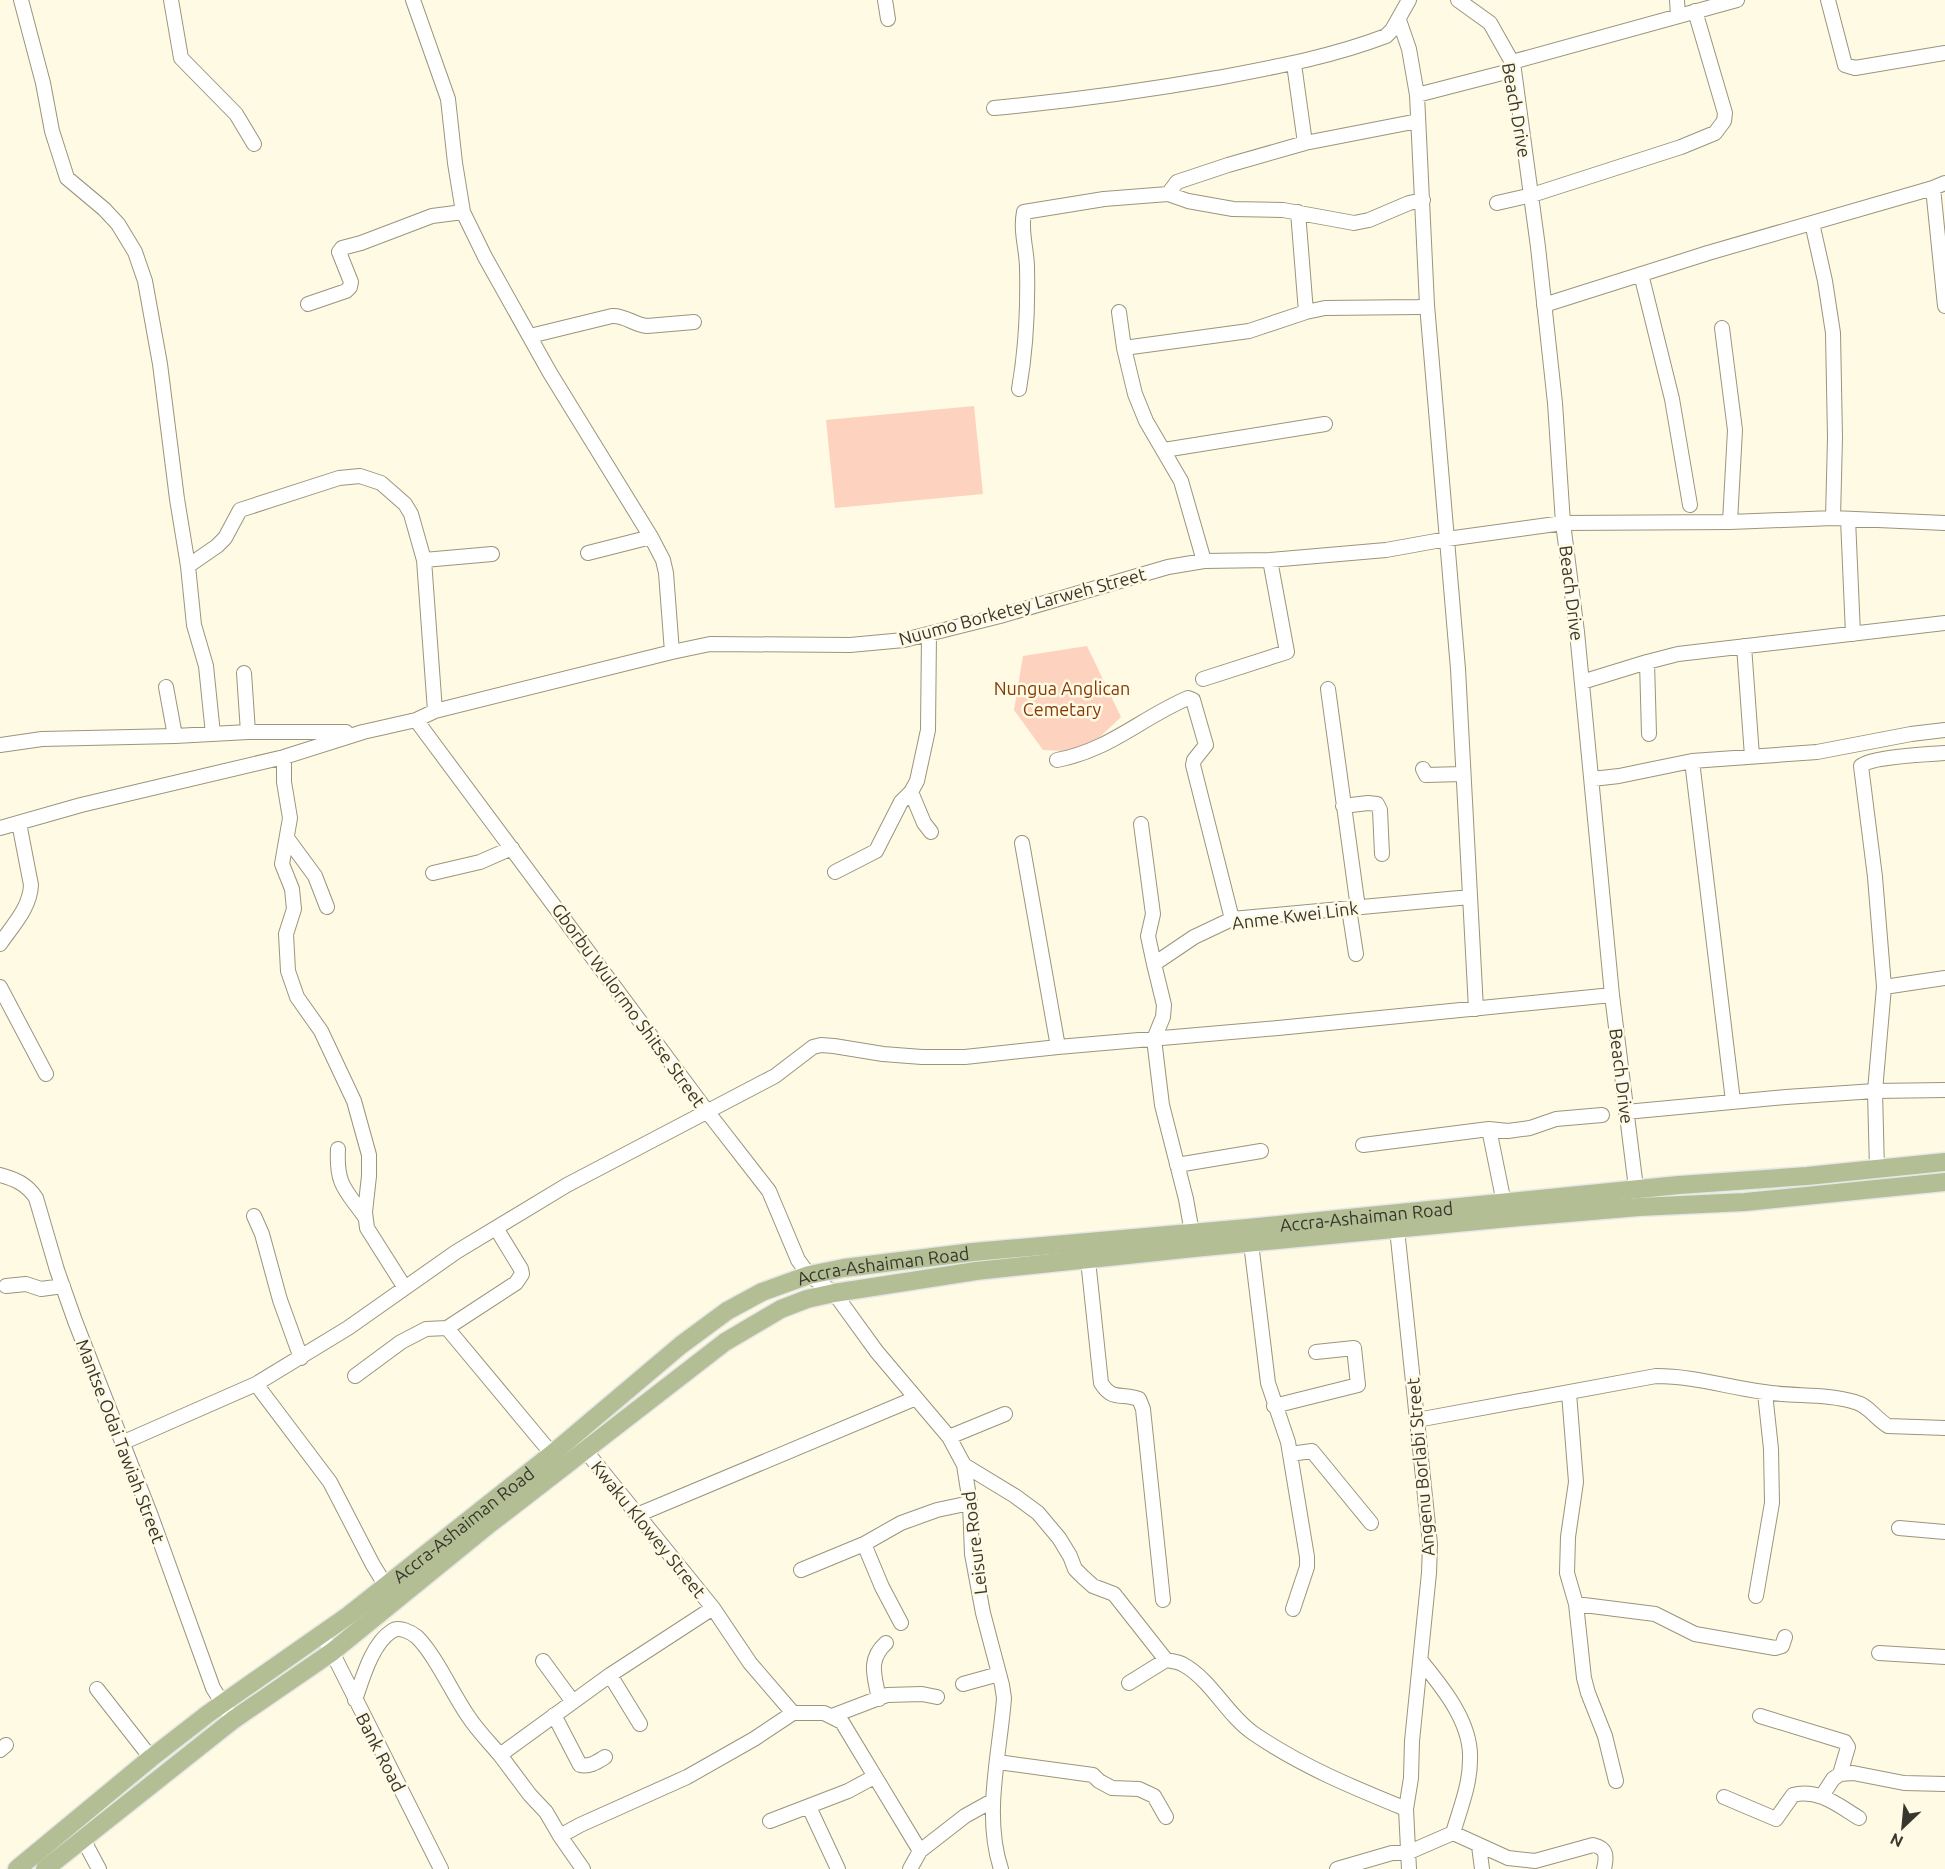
<svg xmlns="http://www.w3.org/2000/svg" width="1945" height="1869" font-family="Ubuntu,sans-serif">
<rect width="100%" height="100%" fill="#fefae4"/>
<path fill="#fdd3bf" d="M 974,406 L 983,494 L 835,508 L 826,420 Z
M 1087,646 L 1121,717 L 1084,752 L 1043,750 L 1014,710 L 1023,656 Z"/>
<g fill="none" stroke-linecap="round" stroke-linejoin="round">
<g stroke="#9a957c" stroke-width="16">
<path id="minor" d="M 21,0 L 43,83 L 52,131 L 67,178 L 104,209 L 118,224 L 135,252 L 145,281 L 160,364 L 177,499 L 188,566 L 194,625 L 206,666 L 213,734
M 171,0 L 181,58 L 236,114 L 254,144
M 413,0 L 448,99 L 455,163 L 463,212 L 485,257 L 550,373 L 651,537 L 663,560 L 666,573 L 672,652
M 885,0 L 888,19
M 1458,0 L 1490,23 L 1512,62 L 1514,70 L 1538,247 L 1555,403 L 1563,523 L 1577,632 L 1612,995 L 1637,1196
M 1677,0 L 1678,16
M 1828,0 L 1845,65 L 1855,68 L 1945,53
M 1399,20 L 1409,49 L 1417,95 L 1427,305 L 1458,669 L 1476,1009
M 1512,62 L 1737,0
M 1294,64 L 1305,143
M 1417,95 L 1514,70
M 994,108 C 1069,101 1143,91 1217,78 C 1275,67 1331,57 1386,36 L 1392,30 L 1409,0
M 1933,188 L 1945,306
M 1168,194 L 1177,182 L 1228,165 L 1305,143 L 1418,121
M 1497,203 L 1532,195 L 1681,147 L 1715,133 L 1724,121 L 1725,113 L 1695,11
M 1298,212 L 1306,312
M 1812,223 L 1825,281 L 1833,333 L 1835,438 L 1833,518
M 1641,274 L 1672,399 L 1690,505
M 308,304 L 346,291 L 350,287 L 351,282 L 339,252 L 342,248 L 361,243 L 432,216 L 463,212
M 1544,305 L 1708,253 L 1933,188 L 1945,183
M 1119,312 L 1124,348 L 1135,394 L 1146,421 L 1181,481 L 1204,561
M 1722,328 L 1735,430 L 1730,522
M 530,336 L 612,316 C 625,315 634,325 647,326 L 694,322
M 1124,348 L 1249,331 L 1306,312 L 1325,308 L 1419,307 L 1427,305
M 1019,389 C 1026,349 1028,309 1027,268 C 1027,250 1020,231 1024,212 L 1104,199 L 1168,194 L 1188,201 L 1233,209 L 1283,210 L 1354,223 L 1369,220 L 1409,203 L 1423,200
M 1164,450 L 1325,424
M 1848,519 L 1853,634
M 588,553 L 651,537
M 424,560 L 492,554
M 188,566 L 217,546 L 225,538 L 240,510 L 339,478 L 360,476 L 381,483 L 405,504 L 411,514 L 424,560 L 435,711
M 1744,646 L 1752,756
M 1647,662 L 1649,734
M 244,673 L 248,732
M 1203,679 L 1287,652 L 1270,560
M 1582,682 L 1647,662 L 1678,654 L 1945,623
M 166,687 L 175,736
M 1328,689 L 1358,908
M 416,720 L 706,1110 L 769,1191 L 798,1260 L 809,1275 L 834,1293 L 840,1301 L 877,1352 L 949,1437 L 964,1465 L 970,1503 L 972,1554 L 983,1613 L 1002,1685 L 1004,1698 C 1000,1753 983,1815 1001,1869
M 0,745 L 42,739 L 175,736 L 248,732 L 346,732
M 284,757 L 284,782 L 290,818 L 282,864 L 292,889 L 294,909 L 286,934 L 288,971 L 297,997 L 321,1031 L 354,1101 L 369,1155 L 369,1176 L 365,1212 L 367,1228 L 405,1288
M 1057,760 C 1110,750 1141,718 1188,698 L 1193,700 L 1206,745 L 1194,760 L 1193,765 L 1232,919
M 1692,761 L 1733,1101
M 1423,769 L 1426,775 L 1462,774
M 1592,779 L 1619,776 L 1692,761 L 1817,752 L 1911,734 L 1945,730
M 911,792 L 924,823 L 931,832
M 1343,806 L 1368,803 L 1377,804 L 1380,810 L 1382,854
M 1141,824 L 1153,914 L 1148,936 L 1154,964
M 0,828 L 81,805 L 284,757 L 363,732 L 416,720 L 435,711 L 672,652 L 710,644 L 850,645 L 904,640 L 1000,616 L 1168,567 L 1204,561 L 1270,560 L 1386,550 L 1447,539 L 1563,523 L 1730,522 L 1833,518 L 1945,523
M 287,838 L 315,876 L 327,907
M 1022,843 L 1058,1047 L 1278,1028 L 1612,995
M 835,872 L 876,851 L 901,802 L 911,792 L 917,781 L 928,730 L 929,634
M 433,873 L 480,862 L 512,848
M 1349,909 L 1356,954
M 0,944 C 13,925 30,908 31,885 L 19,823
M 0,987 L 46,1074
M 1884,987 L 1945,978
M 1626,1112 L 1786,1097 L 1875,1091 L 1945,1090
M 1489,1129 L 1508,1131 L 1530,1128 L 1556,1119 L 1602,1115
M 1363,1145 L 1489,1129 L 1504,1203
M 338,1149 C 336,1186 346,1190 365,1217
M 1177,1165 L 1261,1151
M 1877,1170 L 1875,1091 L 1884,987 L 1875,877 L 1861,766 C 1870,757 1929,754 1945,753
M 0,1175 C 15,1179 27,1184 36,1198 L 57,1270 L 75,1321 L 151,1516 L 213,1688 L 233,1720
M 254,1216 L 262,1234 L 280,1300 L 301,1358
M 1397,1229 L 1430,1544 L 1429,1573 L 1412,1741 L 1411,1778 L 1406,1809 L 1409,1869
M 1192,1233 L 1186,1199 L 1162,1105 L 1154,1039 L 1163,1017 L 1164,1005 L 1154,964 L 1194,937 L 1232,919 L 1470,897
M 1251,1243 L 1268,1383 L 1288,1442 L 1307,1557 L 1307,1567 L 1293,1609
M 1088,1260 L 1101,1383 C 1113,1402 1121,1392 1139,1399 L 1143,1409 L 1163,1600
M 6,1286 L 26,1284 L 41,1289 L 63,1286
M 447,1328 L 552,1454
M 355,1376 L 401,1342 L 426,1329 L 447,1328 L 516,1283 L 522,1274 L 521,1269 L 496,1228
M 256,1384 L 330,1482 L 373,1565 L 386,1586
M 1569,1393 L 1576,1482 L 1568,1537 L 1567,1573 L 1576,1604 L 1584,1678 L 1588,1693 L 1605,1736 L 1616,1781
M 1274,1406 L 1358,1385 L 1354,1348 L 1316,1352
M 1417,1420 L 1656,1376 C 1694,1376 1727,1387 1764,1392 C 1795,1397 1825,1393 1855,1402 C 1868,1405 1876,1419 1888,1426 L 1945,1428
M 949,1437 L 1005,1414
M 124,1442 L 256,1384 L 348,1328 L 456,1252 L 567,1185 L 775,1076 L 813,1047 L 821,1045 L 834,1046 L 883,1054 L 922,1057 L 965,1057 L 1058,1047
M 585,1450 L 713,1608
M 1290,1454 L 1312,1451 L 1371,1523
M 964,1465 L 1015,1496 L 1038,1513 L 1059,1538 L 1070,1556 L 1075,1569 L 1083,1577 L 1093,1586 L 1114,1594 L 1166,1660
M 637,1515 L 916,1398
M 1899,1528 L 1945,1532
M 864,1544 L 882,1587 L 901,1623
M 801,1570 L 864,1544 L 901,1523 L 937,1510 L 970,1503
M 1756,1596 L 1772,1503 L 1771,1449 L 1765,1393
M 1576,1604 L 1655,1614 L 1695,1634 L 1775,1648 L 1782,1646 L 1785,1637
M 322,1635 L 332,1652 L 441,1869
M 1879,1653 L 1945,1657
M 543,1661 L 573,1702
M 1421,1661 C 1443,1688 1472,1723 1470,1760 C 1470,1785 1460,1809 1453,1833
M 610,1675 L 640,1724
M 1129,1683 L 1166,1660 C 1172,1661 1179,1662 1184,1665 C 1212,1681 1227,1715 1253,1733 C 1301,1766 1352,1787 1406,1809
M 963,1684 L 999,1674
M 97,1689 L 151,1758
M 879,1699 C 875,1677 867,1660 886,1643
M 355,1700 C 362,1680 372,1643 392,1631 C 399,1626 411,1632 417,1637 C 436,1656 452,1693 468,1716 C 477,1730 489,1742 500,1755
M 793,1713 L 750,1663 L 713,1608 L 610,1675 L 500,1755 L 530,1795 L 546,1812 L 560,1836 L 580,1825 L 687,1777 L 754,1739 L 793,1713 L 824,1713 L 842,1722 L 920,1851
M 554,1715 L 580,1765 C 590,1767 597,1762 605,1757
M 832,1716 L 887,1695 L 922,1694 L 937,1697
M 1760,1716 L 1845,1742 L 1848,1747 L 1840,1774
M 0,1750 L 6,1745
M 998,1762 L 1093,1775 L 1099,1781 L 1112,1788 L 1139,1789 L 1154,1796 L 1166,1817
M 1822,1796 L 1833,1779 L 1840,1774 L 1853,1773 L 1904,1783 L 1945,1784
M 1724,1797 L 1776,1819 L 1793,1795 C 1818,1788 1839,1806 1859,1818
M 809,1807 L 838,1869
M 770,1821 L 848,1791 L 874,1777
M 1453,1833 L 1508,1858 L 1535,1861 L 1593,1845 C 1607,1848 1607,1856 1604,1869
M 560,1836 L 583,1869
M 83,1839 L 99,1869
M 1479,1846 L 1482,1869
M 910,1869 L 920,1851 L 965,1816 L 992,1801
M 1337,1869 L 1392,1853 L 1407,1853 L 1453,1833"/>
</g>
<g stroke="#e7e7e6" stroke-width="21">
<g id="major">
<path id="s1" d="M 17,1869 L 151,1758 L 209,1713 L 349,1615 L 552,1454 L 681,1345 L 727,1311 L 762,1292 L 809,1275 L 844,1268 L 973,1252 L 1248,1228 L 1679,1185 L 1807,1176 L 1945,1162"/>
<path d="M 45,1869 L 233,1720 L 332,1652 L 487,1526 L 725,1342 L 781,1309 L 807,1299 L 834,1293 L 976,1271 L 1194,1248 L 1509,1218 L 1639,1207 L 1745,1202 L 1945,1182"/>
</g>
</g>
<use href="#minor" stroke="#fff" stroke-width="14"/>
<use href="#major" stroke="#b3be95" stroke-width="18"/>
</g>
<g text-anchor="middle" dominant-baseline="central" stroke-width="5" stroke-linejoin="round" paint-order="stroke">
<g font-size="18" fill="#39372d" stroke="#fefae4">
<text transform="translate(1517 110) rotate(80)">Beach Drive</text>
<text transform="translate(1572 593) rotate(83)">Beach Drive</text>
<text transform="translate(1022 606) rotate(-15)">Nuumo Borketey Larweh Street</text>
<text transform="translate(1295 915) rotate(-7)">Anme Kwei Link</text>
<text transform="translate(629 1005) rotate(54)">Gborbu Wulormo Shitse Street</text>
<text transform="translate(1622 1076) rotate(83)">Beach Drive</text>
<text stroke="none"><textPath href="#s1" startOffset="1554">Accra-Ashaiman Road</textPath></text>
<text stroke="none"><textPath href="#s1" startOffset="1068">Accra-Ashaiman Road</textPath></text>
<text transform="translate(121 1441) rotate(69)">Mantse Odai Tawiah Street</text>
<text transform="translate(1420 1467) rotate(-95)">Angenu Borlabi Street</text>
<text stroke="none"><textPath href="#s1" startOffset="564">Accra-Ashaiman Road</textPath></text>
<text transform="translate(649 1529) rotate(51)">Kwaku Klowey Street</text>
<text transform="translate(974 1543) rotate(-97)">Leisure Road</text>
<text transform="translate(381 1752) rotate(63)">Bank Road</text>
</g>
<g font-size="18" fill="#843908" stroke="#fefae4">
<text x="1062" y="688">Nungua Anglican<tspan x="1062" dy="21">Cemetary</tspan></text>
</g>
</g>
<g transform="translate(1903 1827) rotate(206)" stroke="#fefae4" stroke-width="4.5" paint-order="stroke">
<path d="M0-4.5L10 22L0 15L-10 22Z" fill="#39372d"/>
<text y="-9" font-size="16" font-weight="bold" text-anchor="middle" fill="#39372d">N</text>
</g>
</svg>
